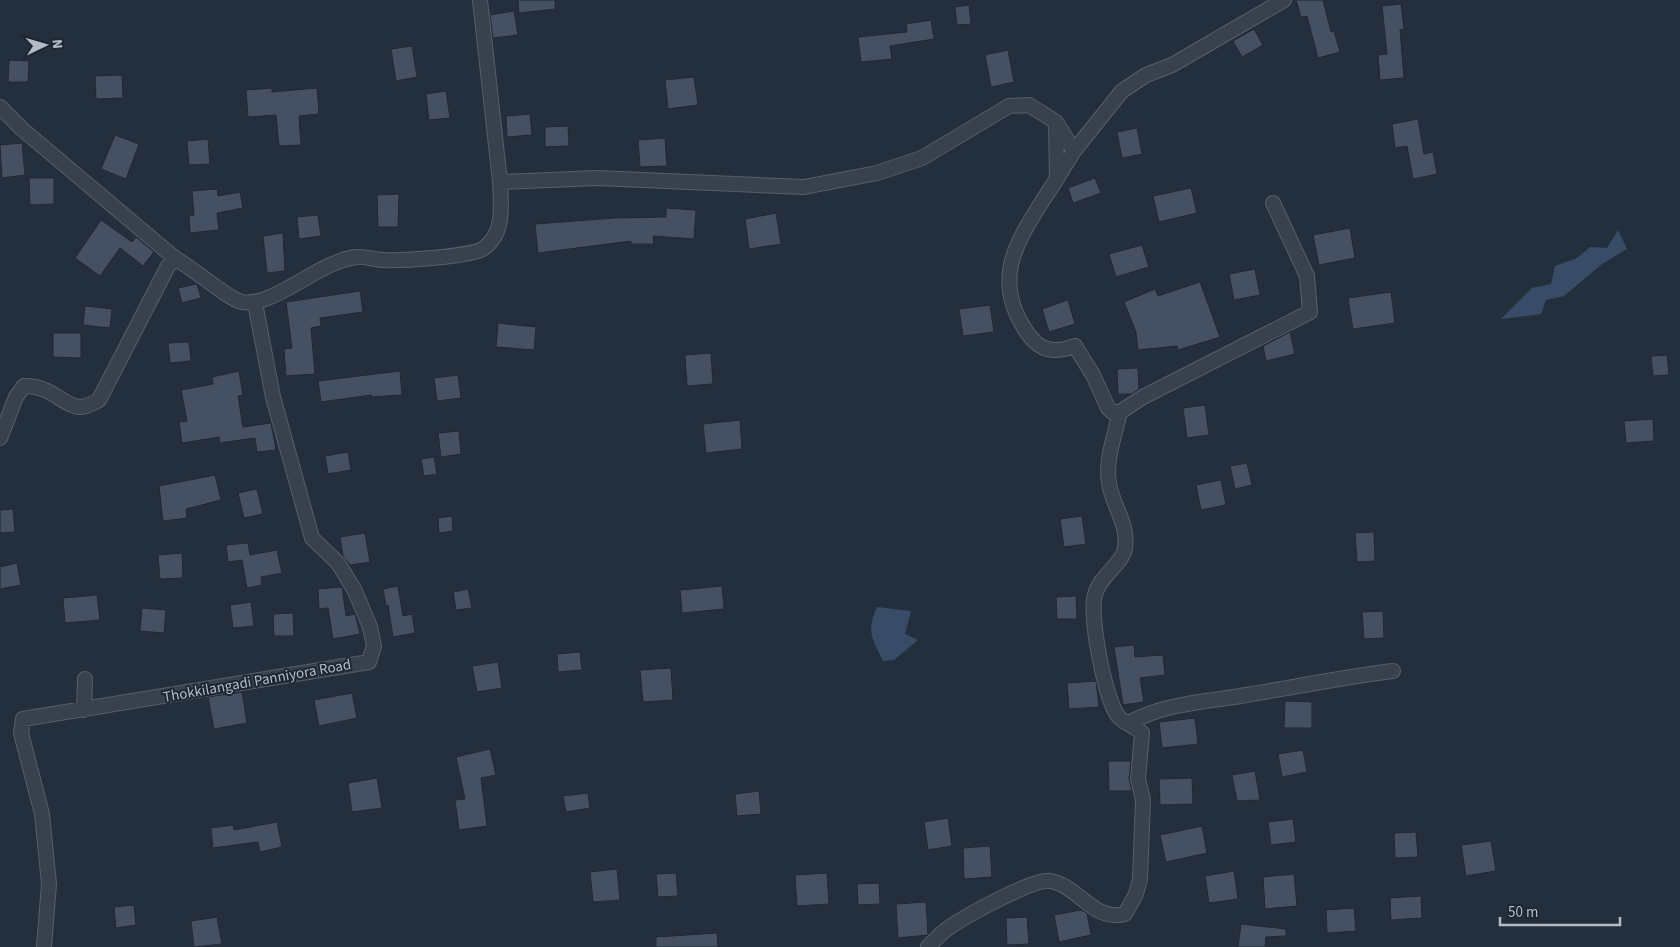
<svg xmlns="http://www.w3.org/2000/svg" width="1680" height="947" font-family="'Source Sans 3',sans-serif">
<rect width="100%" height="100%" fill="#242f3e"/>
<path fill="#394c67" d="M 1618,230 L 1627,249 L 1602,264 L 1564,296 L 1546,300 L 1541,314 L 1501,319 L 1532,288 L 1551,284 L 1555,266 L 1577,258 L 1590,247 L 1607,248 Z
M 877,607 L 911,611 L 905,634 L 918,640 L 894,660 L 883,661 C 872,638 866,631 877,607 Z"/>
<path fill="#455162" stroke="#1f2835" d="M 518,0 L 555,0 L 555,9 L 519,13 Z
M 1296,0 L 1323,0 L 1331,32 L 1334,31 L 1340,52 L 1318,58 L 1307,16 L 1301,17 Z
M 1401,4 L 1404,29 L 1400,30 L 1404,78 L 1380,80 L 1378,55 L 1387,54 L 1382,6 Z
M 969,5 L 971,24 L 957,25 L 955,7 Z
M 514,11 L 518,35 L 493,38 L 490,15 Z
M 931,20 L 934,39 L 890,46 L 892,59 L 861,62 L 858,37 L 907,32 L 906,24 Z
M 1254,29 L 1263,45 L 1242,57 L 1233,41 Z
M 412,46 L 417,77 L 396,81 L 391,49 Z
M 1008,50 L 1014,82 L 991,87 L 985,55 Z
M 9,60 L 29,61 L 28,82 L 8,82 Z
M 122,75 L 123,98 L 96,99 L 95,76 Z
M 694,77 L 698,105 L 668,109 L 665,80 Z
M 272,88 L 272,92 L 317,88 L 319,114 L 299,116 L 301,145 L 279,146 L 276,115 L 248,117 L 246,90 Z
M 446,91 L 450,118 L 429,120 L 426,94 Z
M 530,114 L 532,135 L 507,137 L 506,116 Z
M 1418,119 L 1424,154 L 1433,152 L 1437,174 L 1413,179 L 1407,146 L 1395,148 L 1392,124 Z
M 568,126 L 569,146 L 545,147 L 545,127 Z
M 1137,128 L 1142,154 L 1122,158 L 1117,132 Z
M 115,135 L 139,144 L 126,179 L 101,169 Z
M 665,138 L 667,166 L 640,167 L 638,140 Z
M 208,139 L 210,164 L 189,165 L 187,141 Z
M 22,143 L 25,175 L 2,178 L 0,145 Z
M 29,178 L 54,178 L 54,204 L 30,205 Z
M 1095,178 L 1101,193 L 1073,203 L 1068,188 Z
M 1191,188 L 1197,213 L 1159,222 L 1153,196 Z
M 217,189 L 218,196 L 240,192 L 243,208 L 217,213 L 219,230 L 190,233 L 189,216 L 194,215 L 192,191 Z
M 399,194 L 398,227 L 378,227 L 377,195 Z
M 666,208 L 696,210 L 694,239 L 653,236 L 654,244 L 631,244 L 631,241 L 538,253 L 535,224 L 615,218 L 666,217 Z
M 776,213 L 781,244 L 749,249 L 745,219 Z
M 318,215 L 321,236 L 299,239 L 297,217 Z
M 101,220 L 132,242 L 136,237 L 154,252 L 143,266 L 120,248 L 100,276 L 75,258 Z
M 1350,228 L 1355,258 L 1319,265 L 1313,235 Z
M 283,233 L 285,271 L 267,273 L 263,236 Z
M 1142,245 L 1149,267 L 1116,277 L 1109,254 Z
M 1255,269 L 1260,295 L 1234,300 L 1229,274 Z
M 1200,282 L 1220,337 L 1178,350 L 1177,346 L 1138,350 L 1136,332 L 1124,302 L 1155,289 L 1158,296 Z
M 197,284 L 201,298 L 182,303 L 178,288 Z
M 360,291 L 363,312 L 320,318 L 321,326 L 311,328 L 315,374 L 286,376 L 284,349 L 292,348 L 286,302 Z
M 1391,292 L 1395,323 L 1353,329 L 1348,298 Z
M 1068,300 L 1075,324 L 1049,332 L 1042,309 Z
M 990,305 L 994,332 L 963,336 L 959,309 Z
M 85,306 L 112,309 L 110,328 L 83,325 Z
M 498,323 L 536,327 L 534,350 L 496,347 Z
M 1290,332 L 1295,354 L 1266,361 L 1263,346 Z
M 53,333 L 81,333 L 81,358 L 53,357 Z
M 189,342 L 191,361 L 170,363 L 168,343 Z
M 711,353 L 713,384 L 687,386 L 685,355 Z
M 1667,355 L 1669,375 L 1653,376 L 1651,356 Z
M 1138,368 L 1139,389 L 1132,394 L 1118,394 L 1117,369 Z
M 239,371 L 243,395 L 238,396 L 243,427 L 271,423 L 276,450 L 257,452 L 255,438 L 220,443 L 219,437 L 182,443 L 179,422 L 187,421 L 181,390 L 213,384 L 212,377 Z
M 400,371 L 402,395 L 372,397 L 371,395 L 321,402 L 318,381 Z
M 458,375 L 461,398 L 437,401 L 434,378 Z
M 1205,405 L 1209,435 L 1187,438 L 1183,408 Z
M 1653,419 L 1654,441 L 1626,443 L 1624,421 Z
M 740,420 L 742,449 L 706,453 L 703,424 Z
M 459,431 L 461,454 L 441,457 L 438,433 Z
M 348,452 L 351,470 L 328,474 L 325,456 Z
M 434,457 L 437,474 L 424,476 L 421,459 Z
M 1247,463 L 1252,485 L 1235,489 L 1230,466 Z
M 215,475 L 221,500 L 186,509 L 187,518 L 163,521 L 159,486 Z
M 1221,480 L 1226,505 L 1201,510 L 1196,485 Z
M 257,489 L 263,514 L 244,518 L 238,493 Z
M 13,509 L 15,532 L 0,533 L 0,510 Z
M 452,516 L 453,531 L 439,533 L 438,518 Z
M 1082,516 L 1086,544 L 1064,547 L 1060,519 Z
M 1374,532 L 1375,561 L 1357,562 L 1355,533 Z
M 365,533 L 370,562 L 350,565 L 343,556 L 340,537 Z
M 248,543 L 250,555 L 277,550 L 282,573 L 261,577 L 262,585 L 247,588 L 242,560 L 228,562 L 226,545 Z
M 182,553 L 183,578 L 160,579 L 158,555 Z
M 17,563 L 21,585 L 0,589 L 0,567 Z
M 398,586 L 403,616 L 412,614 L 415,633 L 393,637 L 388,605 L 386,606 L 383,589 Z
M 722,586 L 724,609 L 682,613 L 680,590 Z
M 342,587 L 346,616 L 355,614 L 360,634 L 333,639 L 328,608 L 319,609 L 318,589 Z
M 468,589 L 472,608 L 456,610 L 453,592 Z
M 97,595 L 100,620 L 65,623 L 63,598 Z
M 1076,596 L 1077,619 L 1057,619 L 1056,597 Z
M 251,602 L 254,626 L 233,628 L 230,605 Z
M 142,608 L 166,610 L 164,633 L 140,631 Z
M 1383,611 L 1384,638 L 1364,639 L 1362,612 Z
M 293,613 L 294,636 L 274,636 L 273,614 Z
M 1134,645 L 1135,657 L 1163,655 L 1165,675 L 1140,678 L 1144,702 L 1123,705 L 1114,647 Z
M 580,652 L 582,670 L 558,672 L 557,654 Z
M 498,662 L 502,688 L 477,692 L 472,666 Z
M 671,668 L 673,700 L 643,702 L 640,670 Z
M 1096,681 L 1099,707 L 1069,709 L 1067,683 Z
M 242,692 L 247,723 L 214,729 L 208,697 Z
M 352,693 L 357,718 L 319,726 L 314,700 Z
M 1285,701 L 1312,702 L 1312,728 L 1284,728 Z
M 1195,718 L 1198,744 L 1162,748 L 1159,722 Z
M 490,749 L 496,775 L 481,778 L 487,826 L 459,830 L 455,800 L 465,799 L 456,757 Z
M 1303,750 L 1307,772 L 1282,777 L 1278,754 Z
M 1108,761 L 1131,761 L 1129,779 L 1132,791 L 1109,791 Z
M 1255,771 L 1260,800 L 1237,801 L 1232,775 Z
M 377,778 L 382,808 L 352,812 L 348,783 Z
M 1192,778 L 1193,804 L 1160,805 L 1159,779 Z
M 759,791 L 761,814 L 737,816 L 735,794 Z
M 588,793 L 590,808 L 566,812 L 563,796 Z
M 948,818 L 952,846 L 928,850 L 924,822 Z
M 1293,819 L 1296,842 L 1271,845 L 1268,822 Z
M 277,822 L 282,847 L 260,852 L 258,842 L 213,848 L 211,828 L 233,825 L 234,830 Z
M 1202,826 L 1207,853 L 1166,862 L 1160,835 Z
M 1416,832 L 1418,857 L 1395,858 L 1394,833 Z
M 1491,841 L 1496,871 L 1466,876 L 1461,845 Z
M 990,846 L 992,877 L 964,879 L 963,848 Z
M 617,869 L 620,900 L 593,902 L 590,872 Z
M 1234,871 L 1238,899 L 1209,903 L 1205,876 Z
M 676,873 L 678,896 L 658,897 L 656,874 Z
M 827,873 L 829,904 L 797,906 L 795,875 Z
M 1294,874 L 1297,906 L 1265,909 L 1263,877 Z
M 879,883 L 880,904 L 858,905 L 857,884 Z
M 1421,896 L 1422,918 L 1391,920 L 1390,898 Z
M 926,902 L 928,935 L 898,938 L 896,904 Z
M 134,905 L 136,925 L 116,928 L 114,907 Z
M 1354,908 L 1356,931 L 1327,933 L 1326,910 Z
M 1081,910 L 1087,913 L 1091,935 L 1059,942 L 1054,915 Z
M 217,917 L 222,944 L 194,947 L 191,921 Z
M 1027,917 L 1029,944 L 1007,945 L 1006,918 Z
M 1241,924 L 1286,929 L 1286,936 L 1266,937 L 1265,947 L 1238,947 Z
M 717,933 L 718,947 L 656,947 L 656,937 Z"/>
<g fill="none" stroke-linecap="round" stroke-linejoin="round">
<g stroke="#565f6c" stroke-width="16">
<path id="minor" d="M 480,0 L 500,182
M 0,107 L 22,129 L 176,259
M 1056,123 L 1057,179
M 1120,412 L 1143,397 L 1310,312 L 1307,276 L 1273,203
M 0,438 L 16,397 L 24,386 C 51,385 63,406 80,407 C 87,407 93,403 99,400 L 168,266 L 176,259 C 192,267 229,300 242,302 C 272,308 320,261 356,257 C 365,256 374,260 383,260 C 399,261 472,257 484,248 C 505,233 501,205 500,182 L 597,178 L 804,187 L 877,173 L 922,158 L 1009,106 L 1029,105 L 1056,122 L 1074,151 L 1122,91 L 1146,75 L 1172,65 L 1284,0
M 84,710 L 85,679
M 1129,723 C 1165,703 1206,702 1246,695 C 1295,687 1344,677 1393,671
M 44,947 L 49,884 L 42,814 L 21,733 L 23,719 L 369,662 L 374,646 L 370,627 L 355,591 L 338,563 L 312,538 L 273,397 L 255,303
M 928,947 C 934,941 940,934 947,929 C 964,917 1033,878 1051,881 C 1080,887 1093,922 1125,914 L 1136,894 L 1140,879 L 1143,800 L 1138,779 L 1142,733 C 1136,727 1122,722 1118,716 C 1105,699 1089,616 1095,595 C 1099,576 1123,564 1125,548 C 1129,524 1112,505 1109,483 C 1105,460 1115,435 1120,412 L 1112,412 L 1108,408 L 1093,375 L 1075,346 C 1055,353 1041,352 1028,334 C 991,281 1015,244 1045,197 C 1055,182 1064,167 1074,151"/>
</g>
<use href="#minor" stroke="#38414e" stroke-width="14"/>
</g>
<g text-anchor="middle" dominant-baseline="central" stroke-width="4" stroke-linejoin="round" paint-order="stroke">
<g font-size="15" fill="#b4bcc9" stroke="#1d2633">
<text transform="translate(257 681) rotate(-10)">Thokkilangadi Panniyora Road</text>
</g>
</g>
<g transform="translate(45 45) rotate(85)" stroke="#1d2633" stroke-width="4" paint-order="stroke">
<path d="M0-4L9 19L0 12L-9 19Z" fill="#b4bcc9"/>
<text y="-8" font-size="14" font-weight="bold" text-anchor="middle" fill="#b4bcc9">N</text>
</g>
<path d="M1500 917v8h120v-8" fill="none" stroke="#b4bcc9" stroke-width="2.5"/>
<text x="1508" y="917" font-size="15" fill="#b4bcc9" stroke="#1d2633" stroke-width="4" paint-order="stroke">50 m</text>
</svg>
